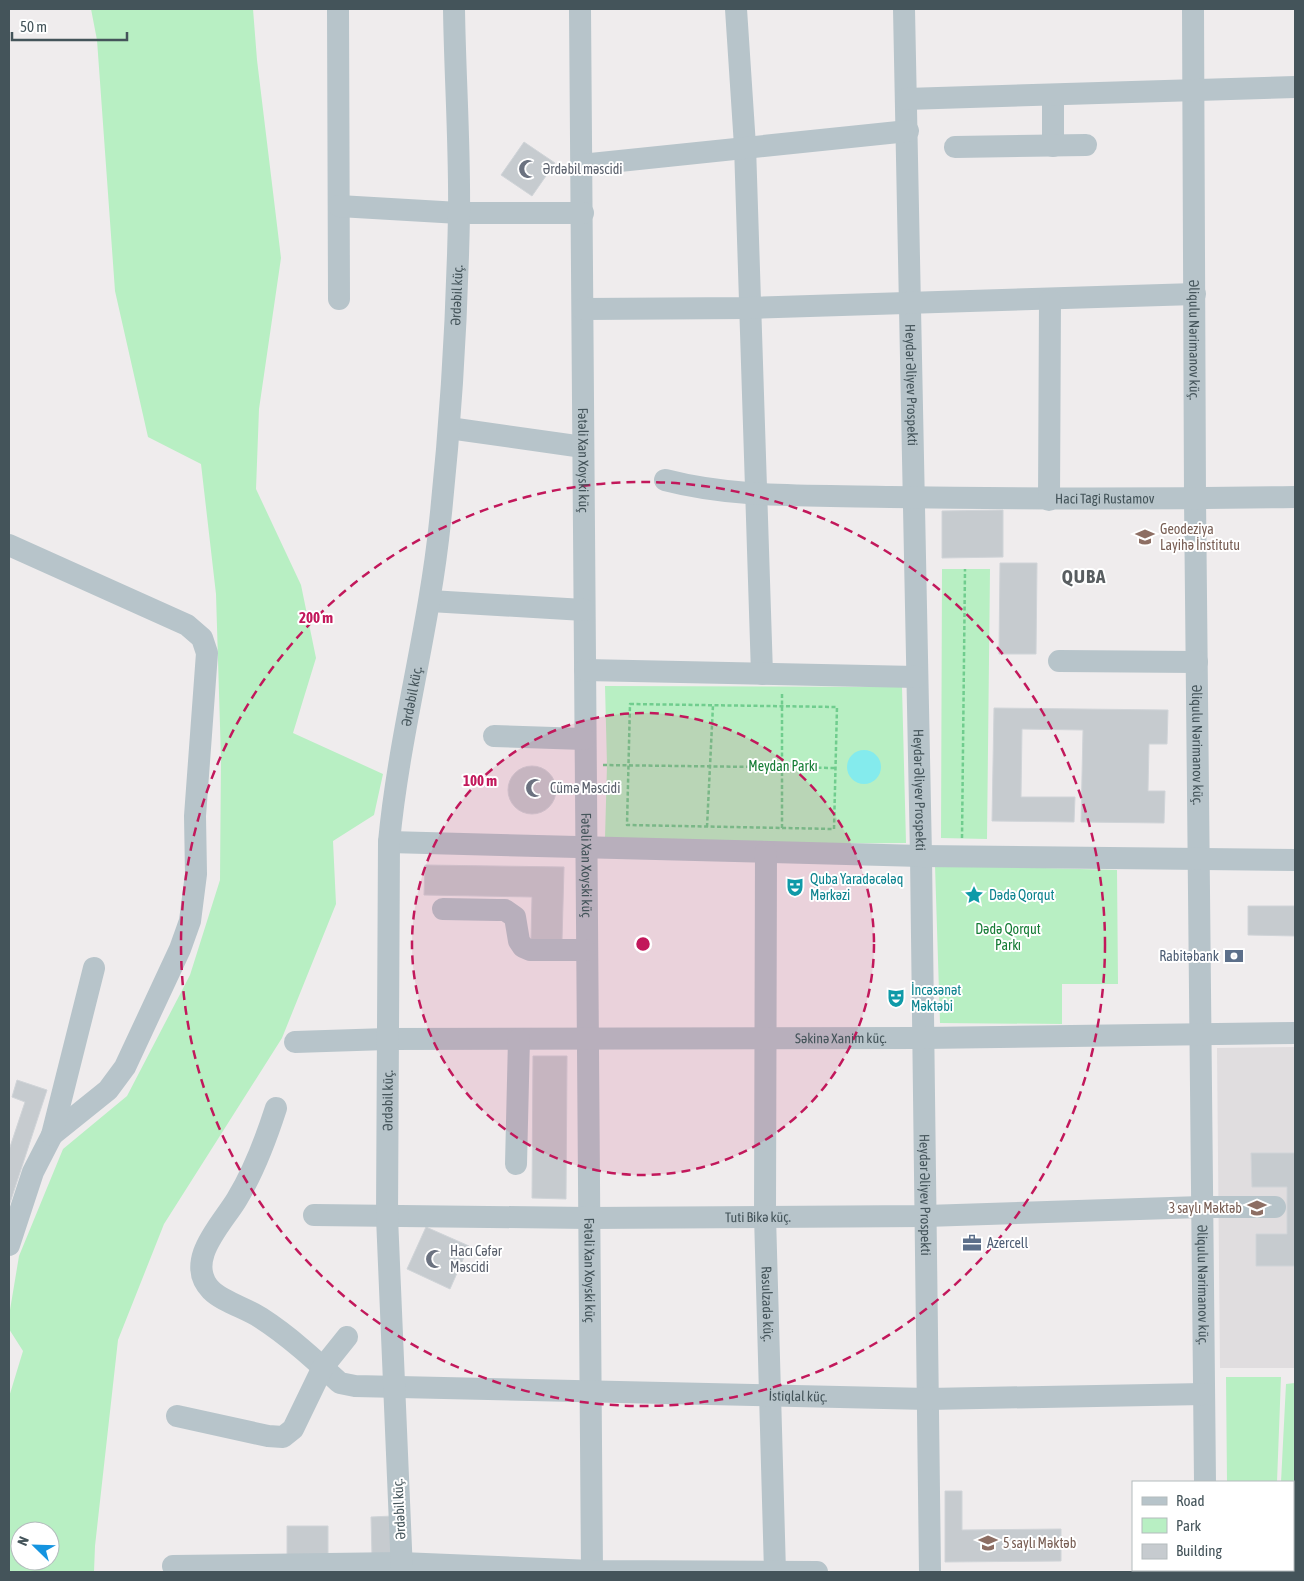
<svg xmlns="http://www.w3.org/2000/svg" width="1304" height="1581" font-family="'Asap Condensed',sans-serif">
<rect width="100%" height="100%" fill="#efeced"/>
<path fill="#e0dddf" d="M 1295,1047 L 1295,1368 L 1220,1368 L 1217,1048 Z"/>
<path fill="#b8efc3" fill-rule="evenodd" d="M 91,9 L 253,9 L 257,60 L 281,258 L 259,409 L 256,489 L 301,585 L 316,658 L 293,733 L 383,774 L 374,815 L 333,841 L 336,904 L 282,1038 L 164,1224 L 118,1340 L 95,1546 L 94,1572 L 9,1572 L 9,1397 L 23,1351 L 9,1329 L 9,1316 L 19,1256 L 63,1149 L 127,1096 L 190,975 L 220,880 L 221,759 L 216,594 L 201,464 L 148,437 L 115,291 L 97,40 ZM 20,1531 L 50,1531 L 50,1561 L 20,1561 Z
M 942,569 L 990,569 L 987,839 L 941,838 Z
M 605,686 L 902,687 L 906,843 L 781,844 L 605,838 L 607,765 Z
M 935,865 L 1117,870 L 1118,984 L 1062,984 L 1062,1024 L 940,1023 Z
M 1226,1377 L 1281,1377 L 1277,1482 L 1227,1482 Z
M 1295,1383 L 1295,1572 L 1236,1572 L 1236,1570 L 1293,1570 L 1293,1482 L 1281,1482 L 1286,1384 Z"/>
<path fill="#84ebed" d="M847 767a17 17 0 1 1 34 0a17 17 0 1 1-34 0Z"/>
<path fill="#c6cbcf" stroke="#d0d4d8" d="M 524,142 L 555,163 L 532,196 L 501,175 Z
M 1003,510 L 1003,557 L 942,558 L 942,511 Z
M 1000,563 L 1037,563 L 1036,654 L 999,654 Z
M 994,708 L 1168,710 L 1167,744 L 1149,744 L 1148,791 L 1165,791 L 1164,823 L 1081,822 L 1083,730 L 1022,729 L 1021,797 L 1075,797 L 1074,822 L 992,821 Z
M508 790a24 24 0 1 1 48 0a24 24 0 1 1-48 0Z
M 425,865 L 564,867 L 562,940 L 531,940 L 532,897 L 424,895 Z
M 1248,906 L 1295,906 L 1295,936 L 1248,935 Z
M 533,1056 L 567,1056 L 566,1199 L 532,1198 Z
M 17,1080 L 47,1090 L 9,1206 L 9,1150 L 25,1102 L 12,1097 Z
M 1251,1153 L 1295,1153 L 1295,1266 L 1256,1266 L 1256,1234 L 1287,1234 L 1287,1187 L 1252,1187 Z
M 426,1227 L 469,1246 L 450,1289 L 407,1269 Z
M 945,1491 L 962,1491 L 962,1530 L 1061,1529 L 1061,1561 L 945,1562 Z
M 393,1516 L 394,1556 L 372,1556 L 371,1517 Z
M 287,1526 L 328,1526 L 328,1556 L 287,1557 Z"/>
<g fill="none" stroke-linecap="round" stroke-linejoin="round">
<path stroke="#70cd8e" stroke-width="2.5" stroke-dasharray="4 2.5" stroke-linecap="butt" d="M 630,704 L 837,707 L 834,829 L 627,825 Z
M 603,765 L 835,768
M 707,827 L 713,705
M 782,828 L 782,694
M 962,838 L 965,569"/>
<g stroke="#b7c4ca" stroke-width="22">
<path d="M 338,9 L 339,299"/>
<path id="s1" d="M 580,9 L 592,1572"/>
<path d="M 736,9 L 745,146 L 762,674"/>
<path id="s2" d="M 904,9 L 921,856 L 930,1572"/>
<path id="s3" d="M 1193,9 L 1195,498 L 1205,1482"/>
<path d="M 1053,95 L 1053,146"/>
<path d="M 906,99 L 1295,87"/>
<path d="M 955,147 L 1086,145"/>
<path d="M 581,165 L 908,131"/>
<path d="M 339,206 L 459,213 L 583,213"/>
<path d="M 583,309 L 749,308 L 1195,294"/>
<path d="M 449,428 L 583,447"/>
<path id="s4" d="M 665,480 C 738,499 815,495 890,497 C 1025,499 1160,499 1295,497"/>
<path d="M 1049,500 L 1050,300"/>
<path d="M 9,545 L 187,625 L 202,638 L 207,653 L 195,816 L 196,874 L 190,921 L 180,949 L 125,1067 L 108,1090 L 52,1135 L 33,1172 L 9,1245"/>
<path d="M 430,601 L 584,610"/>
<path d="M 1059,661 L 1197,662"/>
<path d="M 585,670 L 916,677"/>
<path d="M 494,736 L 584,739"/>
<path d="M 389,842 L 921,856 L 1295,860"/>
<path id="s5" d="M 766,852 L 765,1216 L 775,1572"/>
<path d="M 443,909 L 497,910 L 505,910 L 515,917 L 519,941 L 523,947 L 530,950 L 585,950"/>
<path id="s6" d="M 295,1042 L 387,1039 L 923,1038 L 1295,1033"/>
<path id="s7" d="M 276,1108 C 266,1139 254,1171 237,1199 C 223,1223 183,1261 211,1290 C 223,1302 246,1308 261,1318 C 289,1336 315,1360 340,1383 L 355,1386 L 928,1399 L 1204,1394"/>
<path d="M 52,1135 L 94,968"/>
<path d="M 516,1164 L 519,1039"/>
<path id="s8" d="M 314,1215 L 588,1218 L 926,1216 L 1201,1207 L 1275,1207"/>
<path d="M 177,1416 L 268,1436 L 283,1437 L 293,1429 L 323,1367 L 347,1337"/>
<path d="M 173,1566 L 401,1563 L 592,1571 L 817,1572"/>
<path d="M 1207,1570 L 1207,1572"/>
<path id="s9" d="M 402,1572 L 387,1217 L 389,842 C 399,735 429,630 440,522 C 451,420 457,318 459,215 C 460,147 455,77 454,9"/>
</g>
</g>
<circle cx="643" cy="944" r="231" fill="#c2185b" fill-opacity=".12"/>
<g fill="none" stroke="#c2185b" stroke-width="2.5" stroke-dasharray="9 6">
<circle cx="643" cy="944" r="231"/>
<circle cx="643" cy="944" r="462"/>
</g>
<defs>
<g id="mosque-bare" transform="scale(1.5)"><path d="M3.5-4.9A6 6 0 1 0 3.5 4.9A5 5 0 1 1 3.5-4.9Z" fill="#6b7280" stroke="#fff" stroke-width="2.5" paint-order="stroke"/></g>
<g id="university-bare" transform="scale(1.5)"><path d="M0-5L7-2L0 1L-7-2ZM-4 1L0 2.5L4 1V4Q0 6-4 4Z" fill="#8d6e63" stroke="#fff" stroke-width="2.5" paint-order="stroke"/></g>
<g id="theatre-bare" transform="scale(1.5)"><path d="M-5-5.5Q0-4 5-5.5V0Q5 5 0 6Q-5 5-5 0ZM-3.3-2.5H-1v1.5H-3.3ZM1-2.5H3.3v1.5H1ZM-2.8 1Q0 5.5 2.8 1Z" fill="#0f9aa8" stroke="#fff" stroke-width="2.5" paint-order="stroke"/></g>
<g id="sight-bare" transform="scale(1.5)"><path d="M0-6L1.8-2.2L6-1.7L2.9 1.2L3.7 5.4L0 3.3L-3.7 5.4L-2.9 1.2L-6-1.7L-1.8-2.2Z" fill="#0f9aa8" stroke="#fff" stroke-width="2.5" paint-order="stroke"/></g>
<g id="bank-bare" transform="scale(1.5)"><path d="M-6-4H6V4H-6ZM0-2.3a2.3 2.3 0 1 0 0 4.6a2.3 2.3 0 1 0 0-4.6Z" fill="#5c6f8a" stroke="#fff" stroke-width="2.5" paint-order="stroke"/></g>
<g id="school-bare" transform="scale(1.5)"><path d="M0-5L7-2L0 1L-7-2ZM-4 1L0 2.5L4 1V4Q0 6-4 4Z" fill="#8d6e63" stroke="#fff" stroke-width="2.5" paint-order="stroke"/></g>
<g id="office-bare" transform="scale(1.5)"><path d="M-6-3h4V-5.5h4V-3h4V5H-6ZM-1-4.5V-3h2v-1.5ZM-6 0V1H6V0Z" fill="#5c6f8a" stroke="#fff" stroke-width="2.5" paint-order="stroke"/></g>
</defs>
<g fill-rule="evenodd">
<use href="#mosque-bare" x="528" y="169"/>
<use href="#university-bare" x="1145" y="537"/>
<use href="#mosque-bare" x="535" y="788"/>
<use href="#theatre-bare" x="795" y="887"/>
<use href="#sight-bare" x="974" y="895"/>
<use href="#bank-bare" x="1234" y="956"/>
<use href="#theatre-bare" x="896" y="998"/>
<use href="#school-bare" x="1257" y="1208"/>
<use href="#office-bare" x="972" y="1243"/>
<use href="#mosque-bare" x="435" y="1259"/>
<use href="#school-bare" x="988" y="1543"/>
</g>
<g text-anchor="middle" dominant-baseline="central" stroke-width="4" stroke-linejoin="round" paint-order="stroke">
<g font-size="14" fill="#5b616d" stroke="#fff" text-anchor="start">
<text x="543" y="169">Ərdəbil məscidi</text>
<text x="550" y="788">Cümə Məscidi</text>
<text x="450" y="1251">Hacı Cəfər<tspan x="450" dy="16">Məscidi</tspan></text>
</g>
<g font-size="14" fill="#44545a" stroke="#fff">
<text stroke="none"><textPath href="#s9" startOffset="1282">Ərdəbil küç.</textPath></text>
<text stroke="none"><textPath href="#s3" startOffset="331">Əliqulu Nərimanov küç.</textPath></text>
<text stroke="none"><textPath href="#s2" startOffset="376">Heydər Əliyev Prospekti</textPath></text>
<text stroke="none"><textPath href="#s1" startOffset="451">Fətəli Xan Xoyski küç</textPath></text>
<text stroke="none"><textPath href="#s4" startOffset="441">Haci Tagi Rustamov</textPath></text>
<text stroke="none"><textPath href="#s9" startOffset="878">Ərdəbil küç.</textPath></text>
<text stroke="none"><textPath href="#s3" startOffset="736">Əliqulu Nərimanov küç.</textPath></text>
<text stroke="none"><textPath href="#s2" startOffset="781">Heydər Əliyev Prospekti</textPath></text>
<text stroke="none"><textPath href="#s1" startOffset="856">Fətəli Xan Xoyski küç</textPath></text>
<text stroke="none"><textPath href="#s6" startOffset="546">Səkinə Xanim küç.</textPath></text>
<text stroke="none"><textPath href="#s9" startOffset="472">Ərdəbil küç.</textPath></text>
<text stroke="none"><textPath href="#s2" startOffset="1186">Heydər Əliyev Prospekti</textPath></text>
<text stroke="none"><textPath href="#s8" startOffset="444">Tuti Bikə küç.</textPath></text>
<text stroke="none"><textPath href="#s1" startOffset="1261">Fətəli Xan Xoyski küç</textPath></text>
<text stroke="none"><textPath href="#s3" startOffset="1276">Əliqulu Nərimanov küç.</textPath></text>
<text stroke="none"><textPath href="#s5" startOffset="452">Rəsulzadə küç.</textPath></text>
<text stroke="none"><textPath href="#s7" startOffset="821">İstiqlal küç.</textPath></text>
<text transform="translate(399 1509) rotate(-93)">Ərdəbil küç.</text>
</g>
<g font-size="14" fill="#785e54" stroke="#fff" text-anchor="start">
<text x="1160" y="529">Geodeziya<tspan x="1160" dy="16">Layihə İnstitutu</tspan></text>
<text x="1242" y="1208" text-anchor="end">3 saylı Məktəb</text>
<text x="1003" y="1543">5 saylı Məktəb</text>
</g>
<g font-size="14" fill="#157c35" stroke="#fff">
<text x="783" y="766">Meydan Parkı</text>
<text x="1008" y="929">Dədə Qorqut<tspan x="1008" dy="16">Parkı</tspan></text>
</g>
<g font-size="14" fill="#0d838f" stroke="#fff" text-anchor="start">
<text x="810" y="879">Quba Yaradəcələq<tspan x="810" dy="16">Mərkəzi</tspan></text>
<text x="989" y="895">Dədə Qorqut</text>
<text x="911" y="990">İncəsənət<tspan x="911" dy="16">Məktəbi</tspan></text>
</g>
<g font-size="14" fill="#4e5e75" stroke="#fff" text-anchor="end">
<text x="1219" y="956">Rabitəbank</text>
<text x="987" y="1243" text-anchor="start">Azercell</text>
</g>
<g font-size="19" font-weight="bold" letter-spacing="1" fill="#595e61" stroke="#fff">
<text x="1084" y="576">QUBA</text>
</g>
</g>
<circle cx="643" cy="944" r="8" fill="#c2185b" stroke="#fff" stroke-width="2.5"/>
<g font-size="15" text-anchor="middle" font-weight="bold" fill="#c2185b" stroke="#fff" stroke-width="4" stroke-linejoin="round" paint-order="stroke">
<text x="316" y="623">200 m</text>
<text x="480" y="786">100 m</text>
</g>
<rect width="1304" height="1581" fill="none" stroke="#44545a" stroke-width="20"/>
<rect x="1132" y="1481" width="162" height="90" fill="#ffffff" stroke="#b4bbbd"/>
<rect x="1142" y="1497" width="25" height="8" fill="#b7c4ca" stroke="#b4bbbd"/>
<text x="1176" y="1506" font-size="15" fill="#44545a">Road</text>
<rect x="1142" y="1518" width="25" height="15" fill="#b8efc3" stroke="#b4bbbd"/>
<text x="1176" y="1531" font-size="15" fill="#44545a">Park</text>
<rect x="1142" y="1544" width="25" height="15" fill="#c6cbcf" stroke="#b4bbbd"/>
<text x="1176" y="1556" font-size="15" fill="#44545a">Building</text>
<g transform="translate(35 1546) rotate(293)"><circle r="24" fill="#ffffff" stroke="#b4bbbd"/>
<path d="M0-4L9 19L0 12L-9 19Z" fill="#1594e0"/>
<text y="-8" font-size="14" font-weight="bold" text-anchor="middle" fill="#44545a">N</text>
</g>
<path d="M12 32v8h115v-8" fill="none" stroke="#44545a" stroke-width="2.5"/>
<text x="20" y="32" font-size="15" fill="#44545a" stroke="#ffffff" stroke-width="4" paint-order="stroke">50 m</text>
</svg>
